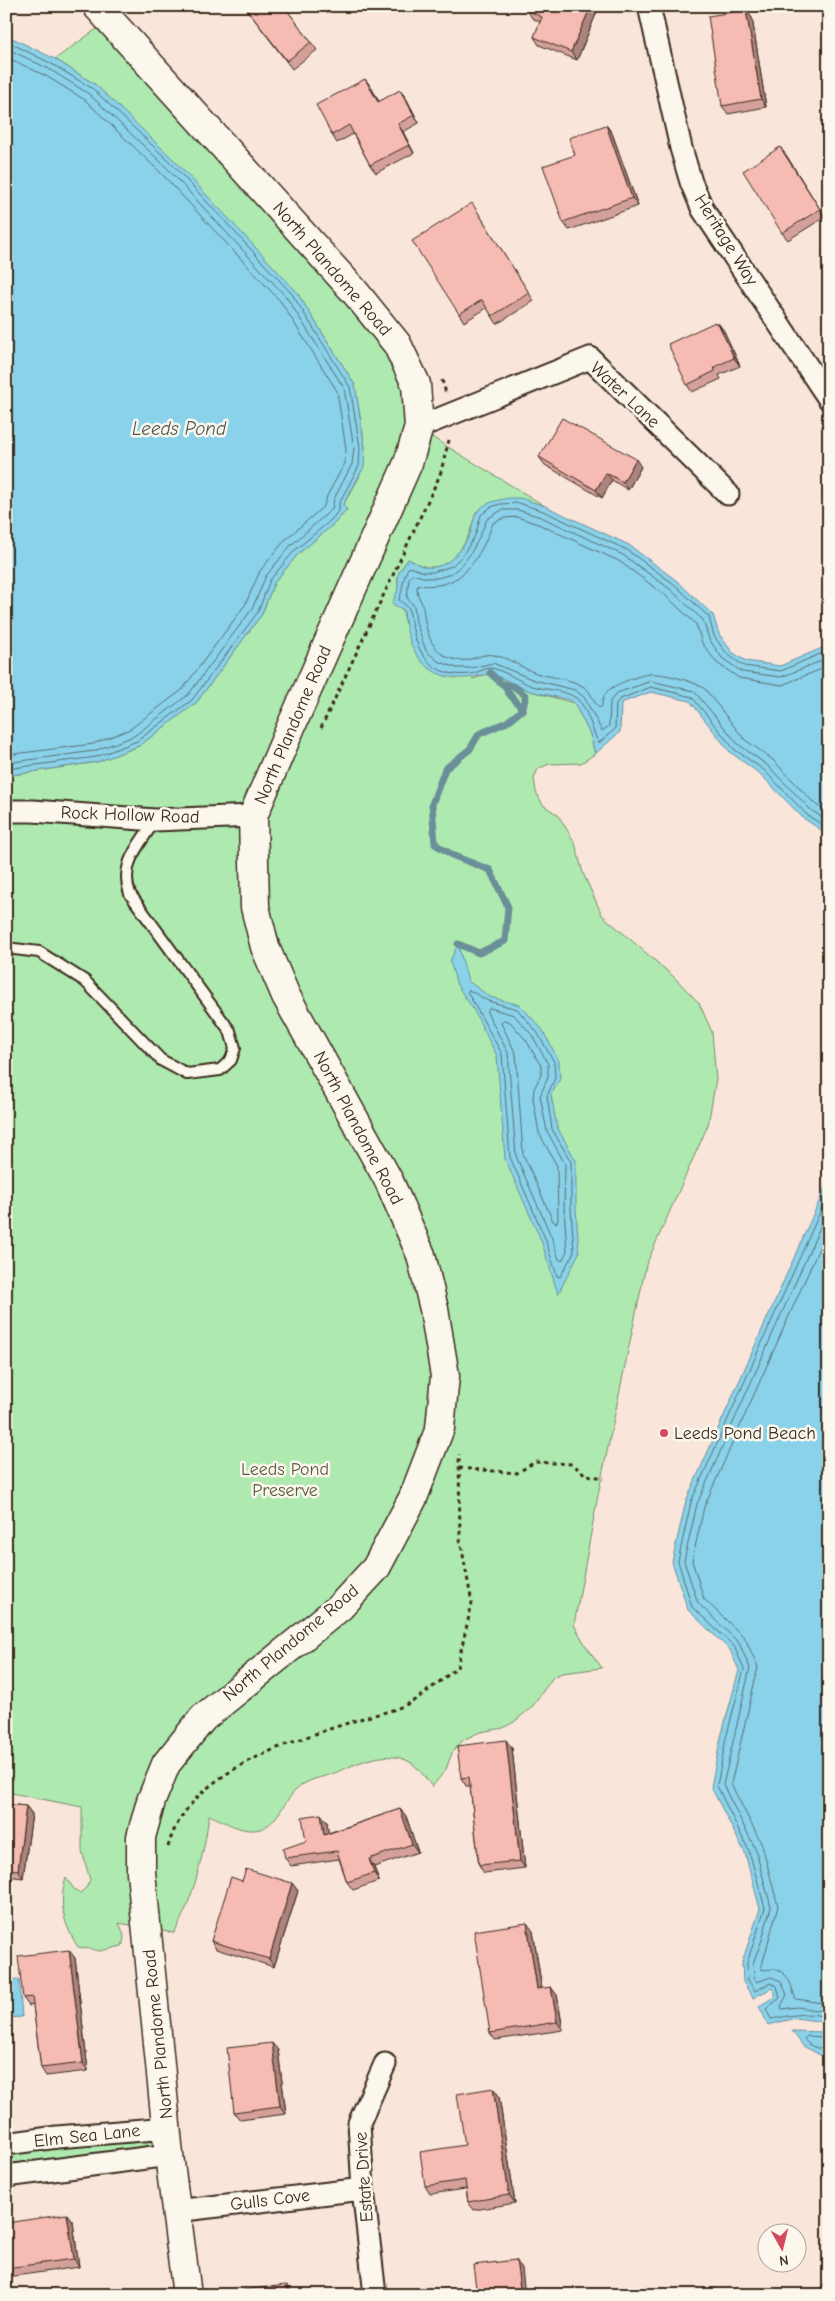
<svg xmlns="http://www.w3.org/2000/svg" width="835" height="2301" font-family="'Comic Neue',sans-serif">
<rect width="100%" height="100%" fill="#fae5db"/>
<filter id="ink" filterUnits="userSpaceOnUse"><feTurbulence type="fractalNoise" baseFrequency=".02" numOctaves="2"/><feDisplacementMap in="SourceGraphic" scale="10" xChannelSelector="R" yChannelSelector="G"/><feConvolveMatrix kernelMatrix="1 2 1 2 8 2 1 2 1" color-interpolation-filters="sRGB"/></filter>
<g filter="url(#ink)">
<path fill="#aeeab0" stroke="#748a67" d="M 109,20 L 397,344 L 420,430 L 545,506 C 511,496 508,495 476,512 C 470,535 457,570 427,567 C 421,566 414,562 408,559 C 405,564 401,568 399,573 C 394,584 404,610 405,624 L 473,679 L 490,673 L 530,691 L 574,703 L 590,734 L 595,754 L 581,763 L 549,764 L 538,769 L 534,778 L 536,792 L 543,805 L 558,815 L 575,843 L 583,873 L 602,915 L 674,977 L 699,1003 L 712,1032 L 716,1079 L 708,1125 L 646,1265 L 598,1495 L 574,1625 L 586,1646 L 602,1668 L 562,1673 L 553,1677 L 532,1707 L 514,1722 L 503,1728 L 480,1732 L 463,1740 L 452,1753 L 446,1769 L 432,1787 C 425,1777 417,1765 406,1760 C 379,1749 352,1767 329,1775 C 315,1779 306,1780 295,1791 C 283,1803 276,1825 260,1829 C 243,1834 224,1821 209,1815 C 204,1854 194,1898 174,1933 L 119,1923 C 123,1932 126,1936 122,1946 L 100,1951 L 78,1947 C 64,1925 58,1904 66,1878 L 74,1889 L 80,1893 L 86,1888 L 90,1880 L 82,1851 L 82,1807 L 6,1792 L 6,773 L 12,775 L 97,762 L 139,746 L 196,703 L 262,614 L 274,583 L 298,554 L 334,524 L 347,510 L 343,505 L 359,478 L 365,448 L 355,385 L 296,291 L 96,85 L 55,59 Z
M 168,2128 L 169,2155 L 6,2176 L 6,2144 Z"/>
<path fill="#89d2ea" stroke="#6a8f98" d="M 6,35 L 55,59 L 96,85 L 174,160 L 296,291 L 355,385 L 365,448 L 364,467 L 343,505 L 347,509 L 334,524 L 298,554 L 274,583 L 262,614 L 196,703 L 139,746 L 97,762 L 12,775 L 6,773 Z
M 509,498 L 520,498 L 545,506 L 629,545 L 677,581 L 713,615 L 719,634 L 732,652 L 746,661 L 780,666 L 829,645 L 829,835 L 803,818 L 760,774 L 730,752 L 690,701 L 651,692 L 621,703 L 620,732 L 595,754 L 590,734 L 574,703 L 570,700 L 530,691 L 490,673 C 438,690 407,663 404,610 L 392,604 L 398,589 L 398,574 L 408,559 C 414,562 420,566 426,567 C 447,570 462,550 470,534 C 473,527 473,517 477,512 C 485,502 498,500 509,498 Z
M 458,944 L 468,981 L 490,997 L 520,1005 L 542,1029 L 559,1061 L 560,1079 L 551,1095 L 557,1127 L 576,1161 L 576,1209 L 579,1253 L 558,1294 L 541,1240 L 505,1159 L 497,1056 L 473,1009 L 457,985 L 450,961 Z
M 829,1179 L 829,2053 L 822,2056 L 803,2046 L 792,2031 L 825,2032 L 824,2022 L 796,2018 L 768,2025 L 759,2006 L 776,1996 L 772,1988 L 753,1998 L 743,1982 L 742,1962 L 760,1909 L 745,1853 L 711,1787 L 721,1737 L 739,1670 L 730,1650 L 688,1610 L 672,1562 L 686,1501 Z
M 19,1979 L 22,2017 L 6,2018 L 6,1980 Z"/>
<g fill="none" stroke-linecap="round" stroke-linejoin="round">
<path stroke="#5a6d70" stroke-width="1" d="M 6,41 L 52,64 L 93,89 L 171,163 L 292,294 L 350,387 L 360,448 L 359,466 L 339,503 L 339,510 L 331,520 L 294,551 L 270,580 L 258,612 L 192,700 L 137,741 L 96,757 L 6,769
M 6,48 L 49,69 L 89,94 L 166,167 L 287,298 L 344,388 L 354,448 L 352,464 L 334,499 L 332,509 L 290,546 L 266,576 L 252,609 L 188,695 L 134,736 L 94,751 L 6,763
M 6,57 L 46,76 L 85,100 L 161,173 L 281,302 L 337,391 L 346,449 L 345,463 L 327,496 L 324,506 L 285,540 L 260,571 L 245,605 L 182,690 L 130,729 L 93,744 L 6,755
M 829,650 L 781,671 L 744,666 L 727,654 L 714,636 L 709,617 L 674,584 L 627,550 L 543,511 L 519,503 L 500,504 L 491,507 L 481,515 L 475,536 L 462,556 L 452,566 L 433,572 L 424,572 L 409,567 C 402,577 404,588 399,600 L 409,608 C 414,646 425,679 471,674 C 477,673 483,669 489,668 C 500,668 521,682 532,686 C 546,690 565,690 576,698 C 589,708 591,731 599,743 L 615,729 L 616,703 L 620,699 L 651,687 L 692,697 L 734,749 L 764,770 L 807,815 L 829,829
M 829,658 L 781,677 L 742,672 L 722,658 L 709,639 L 703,620 L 670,589 L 623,555 L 541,517 L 518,510 L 502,510 L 487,519 C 474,551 457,591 413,574 L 409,578 L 407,598 L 414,606 L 416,622 L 426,651 L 438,661 L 457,668 L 471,668 L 493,663 L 534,680 L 575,690 L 584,697 L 602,731 L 609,726 L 610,701 L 617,693 L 651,681 L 694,691 L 738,744 L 767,765 L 811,810 L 829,822
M 829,666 L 782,685 L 739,678 L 717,663 L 702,643 L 696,624 L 665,595 L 619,561 L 538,524 L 517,517 L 504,518 L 493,523 C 480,557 463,591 419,585 L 417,587 C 417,598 421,598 423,608 C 426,631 430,655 457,660 C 470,663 482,652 494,655 C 509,658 522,668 536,673 C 552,678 570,678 584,687 C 592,692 593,702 599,708 L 602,706 C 602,701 603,696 607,692 C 612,685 640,675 649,674 C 661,672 697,682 705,689 L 744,739 L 773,760 L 815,804 L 829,813
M 469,990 L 488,1001 L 517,1009 L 537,1032 L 554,1062 L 555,1078 L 547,1096 L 552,1129 L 571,1162 L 571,1209 L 574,1252 L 560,1277 L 557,1276 L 545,1238 L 510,1157 L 502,1054 L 468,993 Z
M 490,1008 L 514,1015 L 532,1035 L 548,1064 L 548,1077 L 540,1096 L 547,1131 L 565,1164 L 564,1209 L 567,1251 L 562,1261 L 559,1259 L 551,1236 L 516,1156 L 508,1053 L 487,1012 Z
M 504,1020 L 510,1022 L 526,1040 L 541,1066 L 541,1075 L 534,1089 L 533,1098 L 539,1133 L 557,1166 L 558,1220 L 556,1223 L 553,1221 L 523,1154 L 516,1054 L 501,1023 Z
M 829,1192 L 691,1502 L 678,1561 L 692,1607 L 734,1646 L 744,1669 L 726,1738 L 717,1786 L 749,1851 L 765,1908 L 747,1963 L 748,1980 L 755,1991 L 770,1983 L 777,1986 L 780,1998 L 766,2009 L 771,2019 C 785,2017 818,2008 829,2021
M 829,1207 L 697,1504 L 684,1561 L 698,1603 L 739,1643 L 750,1668 L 723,1785 L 755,1848 L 771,1907 L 762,1940 L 753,1963 L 754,1978 L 757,1982 L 771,1977 L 781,1981 L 787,1995 L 781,2006 L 782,2009 L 797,2007 L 829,2012
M 829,1226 L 704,1507 L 692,1561 L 704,1599 L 745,1638 L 758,1667 L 731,1784 L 762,1845 L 778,1906 L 761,1969 C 766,1971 771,1968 777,1970 C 791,1974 791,1989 796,1999 L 829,2004
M 829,2035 L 825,2037 L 807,2036 L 804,2039 C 809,2047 820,2050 829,2049"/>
<path stroke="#6a8f98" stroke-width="7" d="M 505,685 C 507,696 517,699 522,710
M 458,944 L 479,953 L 505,941 L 508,907 L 490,870 L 454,856 L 435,844 L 432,804 L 445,769 L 470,749 L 479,734 L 507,722 L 522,710 L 526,696 L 515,687 L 502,684 L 490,673"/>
<g stroke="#3b2a1e" stroke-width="14">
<path id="service" d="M 6,948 L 39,952 L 85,981 L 161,1060 L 187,1074 L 220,1070 L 231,1060 L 235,1048 L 230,1031 L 130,894 C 119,863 140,845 155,820"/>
</g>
<g stroke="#3b2a1e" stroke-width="25">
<path id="minor" d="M 649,6 L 681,148 L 691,182 L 703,210 L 829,399
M 419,427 L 590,358 L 728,494
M 6,811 L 33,811 L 155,820 L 253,816
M 6,2144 L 57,2137 L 168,2128
M 6,2176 L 169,2155
M 176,2211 L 363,2189
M 375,2295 L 363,2189 L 359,2123 L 385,2064"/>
</g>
<g stroke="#3b2a1e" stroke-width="31">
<path id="secondary" d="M 97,6 L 355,292 L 397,344 L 416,384 L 419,427 L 408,463 L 293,722 L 253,816 L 255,907 L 265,947 L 286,996 L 389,1181 L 421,1255 L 434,1309 L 445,1376 L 440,1428 L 413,1498 L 376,1568 L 340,1607 L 203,1718 L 166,1764 L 151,1801 L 141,1837 L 141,1872 L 169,2155 L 187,2295"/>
</g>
<path stroke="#3b2a1e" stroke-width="3" stroke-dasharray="4 4" stroke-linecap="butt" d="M 442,380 L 446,393
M 321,728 L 440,475 L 449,440
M 459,1468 L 517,1473 L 535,1462 L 572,1464 L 586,1475 L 604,1478
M 168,1847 C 189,1769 292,1742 360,1719 C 376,1714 396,1711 411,1702 C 427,1693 442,1679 457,1668 L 472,1603 L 460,1539 L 459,1454"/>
<use href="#service" stroke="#fbf7ec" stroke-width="10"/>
<use href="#minor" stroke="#fbf7ec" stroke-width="21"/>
<use href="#secondary" stroke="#fbf7ec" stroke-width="28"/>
</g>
<path fill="#d4a19a" stroke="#3b2a1e" d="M 244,6 L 284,6 L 317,50 L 292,69 Z
M 528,6 L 599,6 L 599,7 L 577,60 L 539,45 L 534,37 L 540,22 L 532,18 L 527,10 Z
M 746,10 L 752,18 L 766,107 L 728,114 L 722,106 Z
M 365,79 L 371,87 L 379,102 L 400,90 L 406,98 L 419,123 L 403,132 L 414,153 L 376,173 L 370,165 L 353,134 L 337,143 L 332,135 Z
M 606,125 L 612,133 L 638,206 L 569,230 L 563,222 L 575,155 Z
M 786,155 L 825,217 L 788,240 L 782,233 Z
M 477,211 L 534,301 L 497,324 L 487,308 L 464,322 L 459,314 Z
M 715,322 L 716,324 L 718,323 L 724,331 L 740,366 L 719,375 L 721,379 L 692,392 L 687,385 Z
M 539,457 L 641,467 L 628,490 L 612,480 L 602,498 L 545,465 Z
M 512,1748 L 525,1868 L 484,1873 L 479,1865 L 470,1786 L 466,1786 L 461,1778 Z
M 6,1804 L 26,1806 L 32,1814 L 23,1878 L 6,1876 Z
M 400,1809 L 406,1816 L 418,1852 L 374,1867 L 379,1881 L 353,1890 L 347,1882 L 339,1859 L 291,1866 L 285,1858 L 306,1841 L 327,1822 L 328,1833 Z
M 242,1881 L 292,1883 L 298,1891 L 274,1967 L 216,1949 L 211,1941 Z
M 533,1931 L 542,1989 L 557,1995 L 563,2030 L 495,2040 L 490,2033 Z
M 75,1958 L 88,2071 L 46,2076 L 41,2068 L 33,2005 L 29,2006 L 23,1998 Z
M 278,2050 L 286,2114 L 240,2120 L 234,2112 Z
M 493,2088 L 499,2096 L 515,2203 L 474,2210 L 468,2202 L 466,2189 L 430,2194 L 425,2186 L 465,2145 Z
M 73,2222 L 79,2267 L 7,2277 L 6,2223 Z"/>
<path fill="#ac837d" stroke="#3b2a1e" d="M 591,6 L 599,6 L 599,7 L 577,60 L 571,52 Z
M 746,10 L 752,18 L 766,107 L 761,99 Z
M 365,79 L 371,87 L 384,110 L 378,102 Z
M 400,90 L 406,98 L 419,123 L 414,115 Z
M 398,124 L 403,132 L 414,153 L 409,145 Z
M 606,125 L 612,133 L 638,206 L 632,198 Z
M 780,147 L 786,155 L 825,217 L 820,209 Z
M 718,323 L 724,331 L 740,366 L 734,358 Z
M 636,459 L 641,467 L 628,490 L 623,482 Z
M 606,473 L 612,480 L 602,498 L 596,490 Z
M 506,1740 L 512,1748 L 525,1868 L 520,1861 Z
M 26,1806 L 32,1814 L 23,1878 L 18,1870 Z
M 400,1809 L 406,1816 L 418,1852 L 412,1844 Z
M 321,1814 L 327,1822 L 330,1843 L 324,1835 Z
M 369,1859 L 374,1867 L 379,1881 L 374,1873 Z
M 292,1883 L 298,1891 L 274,1967 L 269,1959 Z
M 527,1923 L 533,1931 L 543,1997 L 537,1989 Z
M 69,1950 L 75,1958 L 88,2071 L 83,2063 Z
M 551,1987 L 557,1995 L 563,2030 L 557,2022 Z
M 272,2043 L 278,2050 L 286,2114 L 280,2106 Z
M 493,2088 L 499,2096 L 515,2203 L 509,2195 Z
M 67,2214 L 73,2222 L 79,2267 L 74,2259 Z
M 516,2260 L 522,2268 L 525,2295 L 521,2295 Z
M 287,2285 L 293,2293 L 293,2295 L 288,2295 Z"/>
<path fill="#f6bbb3" stroke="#3b2a1e" d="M 244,6 L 284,6 L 311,42 L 287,61 Z
M 528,6 L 591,6 L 571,52 L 534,37 L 542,17 L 527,10 Z
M 746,10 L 761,99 L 722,106 L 708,16 Z
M 365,79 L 378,102 L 400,90 L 414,115 L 398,124 L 409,145 L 370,165 L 349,125 L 332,135 L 316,105 Z
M 606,125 L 632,198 L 563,222 L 543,166 L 575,155 L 569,138 Z
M 780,147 L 820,209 L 782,233 L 743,171 Z
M 472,203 L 529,293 L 492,316 L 482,300 L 459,314 L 412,241 Z
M 829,267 L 829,273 L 826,269 Z
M 715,322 L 716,324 L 718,323 L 734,358 L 714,367 L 715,371 L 687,385 L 668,344 Z
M 562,418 L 636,459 L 623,482 L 606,473 L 596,490 L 539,457 Z
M 506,1740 L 520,1861 L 479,1865 L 469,1777 L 461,1778 L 457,1746 Z
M 6,1804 L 26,1806 L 18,1870 L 6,1869 Z
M 400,1809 L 412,1844 L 369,1859 L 374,1873 L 347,1882 L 337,1851 L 285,1858 L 283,1849 L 306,1841 L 302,1817 L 321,1814 L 324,1835 Z
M 246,1869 L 292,1883 L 269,1959 L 211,1941 L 231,1877 L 242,1881 Z
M 527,1923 L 537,1989 L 551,1987 L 557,2022 L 490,2033 L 474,1931 Z
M 69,1950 L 83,2063 L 41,2068 L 32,1997 L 23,1998 L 18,1956 Z
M 272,2043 L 280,2106 L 234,2112 L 227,2048 Z
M 493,2088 L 509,2195 L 468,2202 L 465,2180 L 425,2186 L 420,2152 L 465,2145 L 457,2094 Z
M 67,2214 L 74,2259 L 6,2268 L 6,2223 Z
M 516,2260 L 521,2295 L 477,2295 L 473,2265 Z
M 826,2281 L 829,2283 L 829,2295 L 815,2295 Z
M 287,2285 L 288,2295 L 244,2295 L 243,2290 Z"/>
</g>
<circle fill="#d1495b" stroke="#fbf7ec" stroke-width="2" cx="664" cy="1433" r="5"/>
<g text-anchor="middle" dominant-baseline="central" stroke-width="5" stroke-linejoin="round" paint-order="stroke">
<g font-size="18" fill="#3b2a1e" stroke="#fbf7ec">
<text transform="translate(726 240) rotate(58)">Heritage Way</text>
<text transform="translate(332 269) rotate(49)">North Plandome Road</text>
<text transform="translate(625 395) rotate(43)">Water Lane</text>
<text transform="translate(293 725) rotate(-67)">North Plandome Road</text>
<text transform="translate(130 815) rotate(2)">Rock Hollow Road</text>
<text transform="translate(358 1128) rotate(62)">North Plandome Road</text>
<text transform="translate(291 1643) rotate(-40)">North Plandome Road</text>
<text transform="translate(158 2034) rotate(-96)">North Plandome Road</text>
<text transform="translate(87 2136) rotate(-6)">Elm Sea Lane</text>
<text transform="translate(364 2177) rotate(-94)">Estate Drive</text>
<text transform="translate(270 2200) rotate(-7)">Gulls Cove</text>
</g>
<g font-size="18" fill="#3b2a1e" stroke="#fbf7ec" text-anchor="start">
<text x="674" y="1433">Leeds Pond Beach</text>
</g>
<g font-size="18" fill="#585a42" stroke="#fbf7ec">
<text x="285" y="1469">Leeds Pond<tspan x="285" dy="21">Preserve</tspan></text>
</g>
<g font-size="19" font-style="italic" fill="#4e5451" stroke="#fbf7ec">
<text x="179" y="429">Leeds Pond</text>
</g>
</g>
<rect width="835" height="2301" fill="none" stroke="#fbf7ec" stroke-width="25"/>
<rect x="12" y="12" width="810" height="2276" fill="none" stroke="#3b2a1e" stroke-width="2" filter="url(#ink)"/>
<g transform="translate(782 2248) rotate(172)"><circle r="24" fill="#fbf7ec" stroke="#aea59a"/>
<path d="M0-4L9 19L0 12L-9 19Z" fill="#d1495b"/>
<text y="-8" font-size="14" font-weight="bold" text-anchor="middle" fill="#3b2a1e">N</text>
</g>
</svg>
